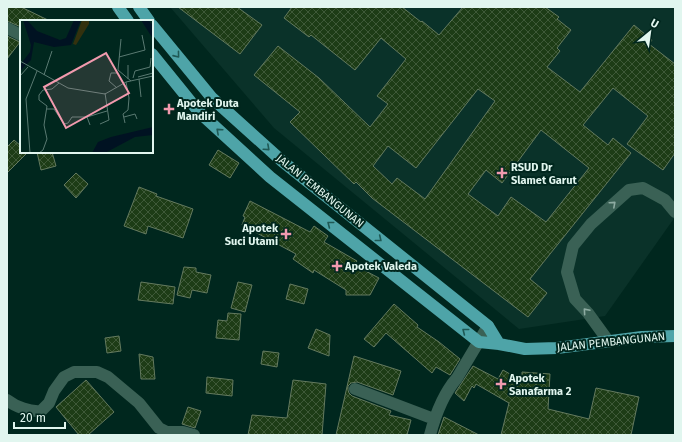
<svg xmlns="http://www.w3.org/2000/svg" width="682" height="442" font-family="'Fira Sans',sans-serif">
<defs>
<pattern id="building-cross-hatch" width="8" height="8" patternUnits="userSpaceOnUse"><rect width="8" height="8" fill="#1d3c16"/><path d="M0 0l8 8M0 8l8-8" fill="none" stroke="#3e5938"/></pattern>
</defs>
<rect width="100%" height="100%" fill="#00271e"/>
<path fill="#0a3229" d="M 170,7 L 675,7 L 675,217 L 605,316 L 519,329 L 274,128 Z"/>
<path fill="url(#building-cross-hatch)" stroke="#647a5f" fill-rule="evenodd" d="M 7,7 L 21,7 L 50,21 L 21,21 L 21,27 L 7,21 Z
M 178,7 L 237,7 L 262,25 L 240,54 Z
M 292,7 L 402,7 L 421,22 L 422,21 L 439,35 L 463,7 L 545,7 L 559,17 L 557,19 L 571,30 L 557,48 L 560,51 L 547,67 L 580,92 L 634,25 L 652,40 L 649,44 L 675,64 L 675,153 L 663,170 L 627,144 L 648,116 L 613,88 L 583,125 L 608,145 L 613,138 L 631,153 L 530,279 L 547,293 L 528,317 L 372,198 L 356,182 L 354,184 L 290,122 L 300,112 L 254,75 L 278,46 L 319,78 L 370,127 L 388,104 L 377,96 L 406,59 L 381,38 L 355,70 L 311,35 L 309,37 L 284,18 ZM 478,89 L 495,101 L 425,199 L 397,178 L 392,184 L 373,166 L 388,146 L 416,168 ZM 541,130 L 589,168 L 546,222 L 511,197 L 498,216 L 468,194 L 486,170 L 502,183 Z
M 7,36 L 20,42 L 7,59 Z
M 14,140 L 21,146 L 21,152 L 28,152 L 7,173 L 7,147 Z
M 218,150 L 239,163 L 230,178 L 209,165 Z
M 37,152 L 52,152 L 56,166 L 41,170 Z
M 76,173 L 88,184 L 76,198 L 64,185 Z
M 139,187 L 157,194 L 156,196 L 193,209 L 183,238 L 148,226 L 146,234 L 124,226 Z
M 250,201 L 310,232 L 314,226 L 328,236 L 324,242 L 357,261 L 354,265 L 379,278 L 370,295 L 346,295 L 346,290 L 314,270 L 313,273 L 293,259 L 296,254 L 242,225 L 245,217 L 243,216 Z
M 184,267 L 196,268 L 196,272 L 211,275 L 207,293 L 192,290 L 190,298 L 177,295 Z
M 141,282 L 175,287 L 173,304 L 138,300 Z
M 238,282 L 252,285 L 245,312 L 231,308 Z
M 290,284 L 308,289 L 304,304 L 286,299 Z
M 394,304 L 418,325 L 417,327 L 439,342 L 460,359 L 450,375 L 436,367 L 432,373 L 386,333 L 374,347 L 364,339 Z
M 228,313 L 241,314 L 239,340 L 216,338 L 218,320 L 227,321 Z
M 316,329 L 330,335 L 329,356 L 308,348 Z
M 119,336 L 121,351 L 107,353 L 105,338 Z
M 263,351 L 279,353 L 277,367 L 261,364 Z
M 139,354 L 153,357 L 155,379 L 141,379 Z
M 354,356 L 401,371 L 393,395 L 357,382 L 351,383 L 348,386 L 348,390 L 349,393 L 352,396 L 391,411 L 389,415 L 411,420 L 407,435 L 336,435 Z
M 473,366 L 498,379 L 503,370 L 522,381 L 522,372 L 550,374 L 548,409 L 589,419 L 596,388 L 639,397 L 631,435 L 501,435 L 509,403 L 476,384 L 474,388 L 472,386 L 464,401 L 455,393 Z
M 207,377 L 233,380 L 232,396 L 206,393 Z
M 86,380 L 114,412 L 88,435 L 79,435 L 56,407 Z
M 293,380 L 326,384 L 322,435 L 248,435 L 252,415 L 287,418 Z
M 188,407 L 201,411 L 195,428 L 182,424 Z
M 444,417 L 479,435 L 438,435 Z"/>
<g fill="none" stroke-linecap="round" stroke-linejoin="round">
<path stroke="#3a6155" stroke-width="12" d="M 7,28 L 21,35
M 609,342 L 588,313 L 575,299 L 567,272 L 573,246 L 591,224 L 629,190 L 643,188 L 665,200 L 675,212
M 355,389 L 434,419
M 7,400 C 16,407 30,412 41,411 L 49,403 L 54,391 L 64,377 L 74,372 L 97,372 L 108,377 L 139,403 L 159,428 L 167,432 L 183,432 L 194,435
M 430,435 C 435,416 444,393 457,378 L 488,326"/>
<path stroke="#4ea4a8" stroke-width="12" d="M 118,7 L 128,21
M 139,7 L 149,21
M 152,25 L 212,98 L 282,161 L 488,326 L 499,344
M 152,54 L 199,112 L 270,177 L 479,342 L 499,344 L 525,349 L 557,348 L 642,337 L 675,336"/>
</g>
<defs><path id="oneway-chevron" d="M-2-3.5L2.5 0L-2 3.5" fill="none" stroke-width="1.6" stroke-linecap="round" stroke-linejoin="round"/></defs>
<g stroke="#1f5955">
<use href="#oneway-chevron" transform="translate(177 55) rotate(51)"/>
<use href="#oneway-chevron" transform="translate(219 131) rotate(-138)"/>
<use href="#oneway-chevron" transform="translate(267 148) rotate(42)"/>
<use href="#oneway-chevron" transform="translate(330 224) rotate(-142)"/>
<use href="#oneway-chevron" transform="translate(379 239) rotate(39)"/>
<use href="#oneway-chevron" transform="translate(465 331) rotate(-142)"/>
</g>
<g stroke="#8eaca2">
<use href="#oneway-chevron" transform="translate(613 204) rotate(-42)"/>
<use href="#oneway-chevron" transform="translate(586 311) rotate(-131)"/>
</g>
<g fill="#f29aae" stroke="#00271e" stroke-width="1.5">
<path d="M167 103h4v4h4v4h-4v4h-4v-4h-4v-4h4z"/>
<path d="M500 167h4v4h4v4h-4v4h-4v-4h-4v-4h4z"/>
<path d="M284 228h4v4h4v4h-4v4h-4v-4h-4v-4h4z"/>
<path d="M335 260h4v4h4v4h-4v4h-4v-4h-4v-4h4z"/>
<path d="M499 378h4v4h4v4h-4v4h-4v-4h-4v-4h4z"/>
</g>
<g text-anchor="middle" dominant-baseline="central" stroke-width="4" stroke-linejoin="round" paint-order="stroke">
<g font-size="11" font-weight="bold" fill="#e1f6ef" stroke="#00271e" text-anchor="start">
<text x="177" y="103">Apotek Duta<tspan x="177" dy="13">Mandiri</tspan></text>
<text x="511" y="167">RSUD Dr<tspan x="511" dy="13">Slamet Garut</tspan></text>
<text x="278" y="228" text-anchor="end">Apotek<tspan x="278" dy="13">Suci Utami</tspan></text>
<text x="345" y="266">Apotek Valeda</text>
<text x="509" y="378">Apotek<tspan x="509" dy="13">Sanafarma 2</tspan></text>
</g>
<g font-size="11" fill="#e1f6ef" stroke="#00271e">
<text transform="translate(320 191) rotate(39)">JALAN PEMBANGUNAN</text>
<text transform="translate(611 342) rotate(-6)">JALAN PEMBANGUNAN</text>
</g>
</g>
<g transform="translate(20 20)">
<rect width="133" height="133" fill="#00271e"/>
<path d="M 62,0 L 69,0 L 69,4 L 56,25 L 53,24 Z" fill="#33310e"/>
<path d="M 3,0 L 7,0 L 17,11 L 40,20 L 46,18 L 54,0 L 61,0 L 51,25 L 34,27 L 14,22 L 11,40 L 0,51 L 0,45 L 10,32 L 11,25 ZM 121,0 L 128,0 L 133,5 L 133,19 ZM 133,107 L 133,115 L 115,117 L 85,133 L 72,133 L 78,122 L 91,117 Z" fill="#001222"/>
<path fill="none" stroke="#5a7a72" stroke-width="1" d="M 101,19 L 98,50 L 111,61M 99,37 L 125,30 L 122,15M 0,41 L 48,68 L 85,74 L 106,62 L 133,56M 108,45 L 108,59M 24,55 L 32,31M 0,56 L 8,47M 118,57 L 133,53M 113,58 L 115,51 L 130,47 L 131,38M 119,59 L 121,77M 97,68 L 89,61 L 91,53 L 98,53M 27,89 L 34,89 L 44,104 L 48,103 L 52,97 L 67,97M 104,97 L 115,94 L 117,99M 105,103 L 103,94 L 108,90 L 109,78 L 106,62M 80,104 L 89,100 L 85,73M 70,105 L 67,97 L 87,91M 10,133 L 6,79 L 17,51M 19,133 L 23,130 L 27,119 L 24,105 L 27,86 L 19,80 L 19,75 L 23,70 L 32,69 L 39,63"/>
<path fill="#f29aae" fill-opacity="0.15" stroke="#f29aae" stroke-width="2" d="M 86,33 L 109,73 L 46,108 L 24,67 Z"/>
<rect width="133" height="133" fill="none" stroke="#e1f6ef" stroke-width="2"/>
</g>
<rect width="682" height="442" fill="none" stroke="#e1f6ef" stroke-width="16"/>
<g transform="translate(650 32) rotate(29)" stroke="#00271e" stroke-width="3" paint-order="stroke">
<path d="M0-3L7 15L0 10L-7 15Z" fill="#e1f6ef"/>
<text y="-6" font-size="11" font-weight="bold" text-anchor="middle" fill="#e1f6ef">U</text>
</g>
<path d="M14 422v6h51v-6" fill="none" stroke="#e1f6ef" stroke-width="2"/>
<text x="20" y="422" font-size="12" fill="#e1f6ef" stroke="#00271e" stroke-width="3" paint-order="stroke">20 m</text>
</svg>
